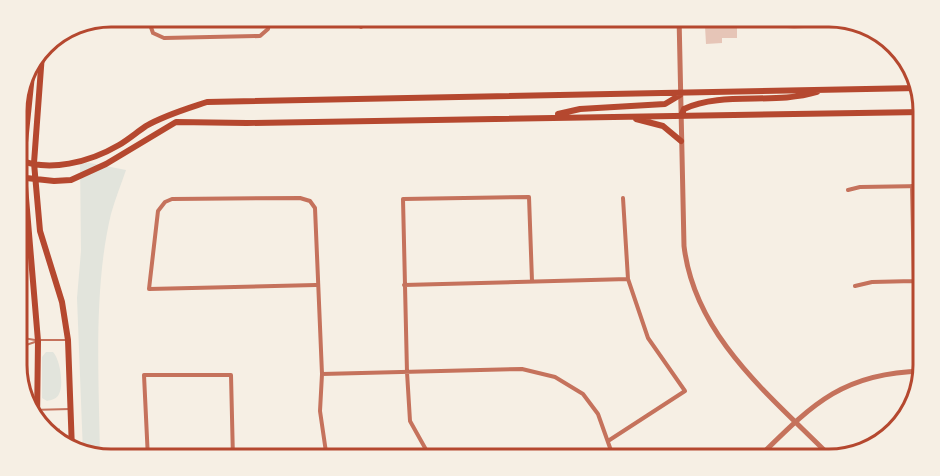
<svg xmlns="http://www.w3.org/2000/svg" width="940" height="476" font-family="Quicksand,sans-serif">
<rect width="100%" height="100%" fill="#f6efe4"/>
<path fill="#e2e4dc" d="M 80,161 L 126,170 C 121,185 115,199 111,214 C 93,288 99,380 100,457 L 83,453 L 77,298 L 81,251 Z
M 46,352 L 53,352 C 60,359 64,385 59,394 C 57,399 51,400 47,401 L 42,398 L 42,357 Z"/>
<path fill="#e6c5b7" d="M 700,16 L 827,16 L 827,19 L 804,19 L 804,28 L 794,29 L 787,28 L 786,20 L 737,20 L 737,38 L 722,38 L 722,43 L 706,44 L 705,26 L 701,26 Z"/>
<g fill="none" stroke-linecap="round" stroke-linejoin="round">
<path stroke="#b5482f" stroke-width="1.5" d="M 21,218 L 22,330
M 22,355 L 24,359 L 23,392"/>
<path stroke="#c5725c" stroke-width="2" d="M 17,337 L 35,340
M 41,340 L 68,340
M 17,348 L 35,342
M 31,410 L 70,409"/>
<path stroke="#c5725c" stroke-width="4" d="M 147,16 L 153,33 L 164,38 L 260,36 L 268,29 L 270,16
M 360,16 L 361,27
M 455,16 L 456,26
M 546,16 L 546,25
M 912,186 L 916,371
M 848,190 L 860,187 L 923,186
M 316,285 L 149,289 L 158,211 L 165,202 L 172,199 L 300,198 L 310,201 L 315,208 L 322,374 L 320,411 L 327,459
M 404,285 L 628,279
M 855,286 L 872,282 L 914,281
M 322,374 L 522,369 L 555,377 L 583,394 L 598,414 L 614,459
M 608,441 L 685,391 L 648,338 L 628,279 L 623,198
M 429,455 L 410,421 L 407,372 L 403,199 L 529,197 L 532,281
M 148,459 L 144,375 L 231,375 L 233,459"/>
<path stroke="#c5725c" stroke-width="5" d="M 679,16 L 684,246 C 695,338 772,397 833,459
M 757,459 C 811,406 841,373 922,371"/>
<path stroke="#b5482f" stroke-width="6" d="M 42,54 L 34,163 L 40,231 L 62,302 L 68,340 L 72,450
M 32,75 L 23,162 L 38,341 L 37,423
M 558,114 L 580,109 L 665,104 L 680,95
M 681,116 L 684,109 C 721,91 775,105 817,92
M 636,119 L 663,126 L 681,141
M 17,121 L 26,106
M 17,159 C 49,173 90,162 119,145 C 129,139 137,132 146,126 C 165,115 186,109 207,102 L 918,88
M 17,177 L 54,181 L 71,180 L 106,164 L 176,122 L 247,123 L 923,112"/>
<path stroke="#cf8b77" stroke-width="1.5" d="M 59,429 L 59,441
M 46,430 L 46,431"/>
</g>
<path d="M0 0H940V476H0ZM111 27H829A84 84 0 0 1 913 111V365A84 84 0 0 1 829 449H111A84 84 0 0 1 27 365V111A84 84 0 0 1 111 27Z" fill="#f6efe4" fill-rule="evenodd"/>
<path fill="none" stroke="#b5482f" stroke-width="3" d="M111 27H829A84 84 0 0 1 913 111V365A84 84 0 0 1 829 449H111A84 84 0 0 1 27 365V111A84 84 0 0 1 111 27Z"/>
</svg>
